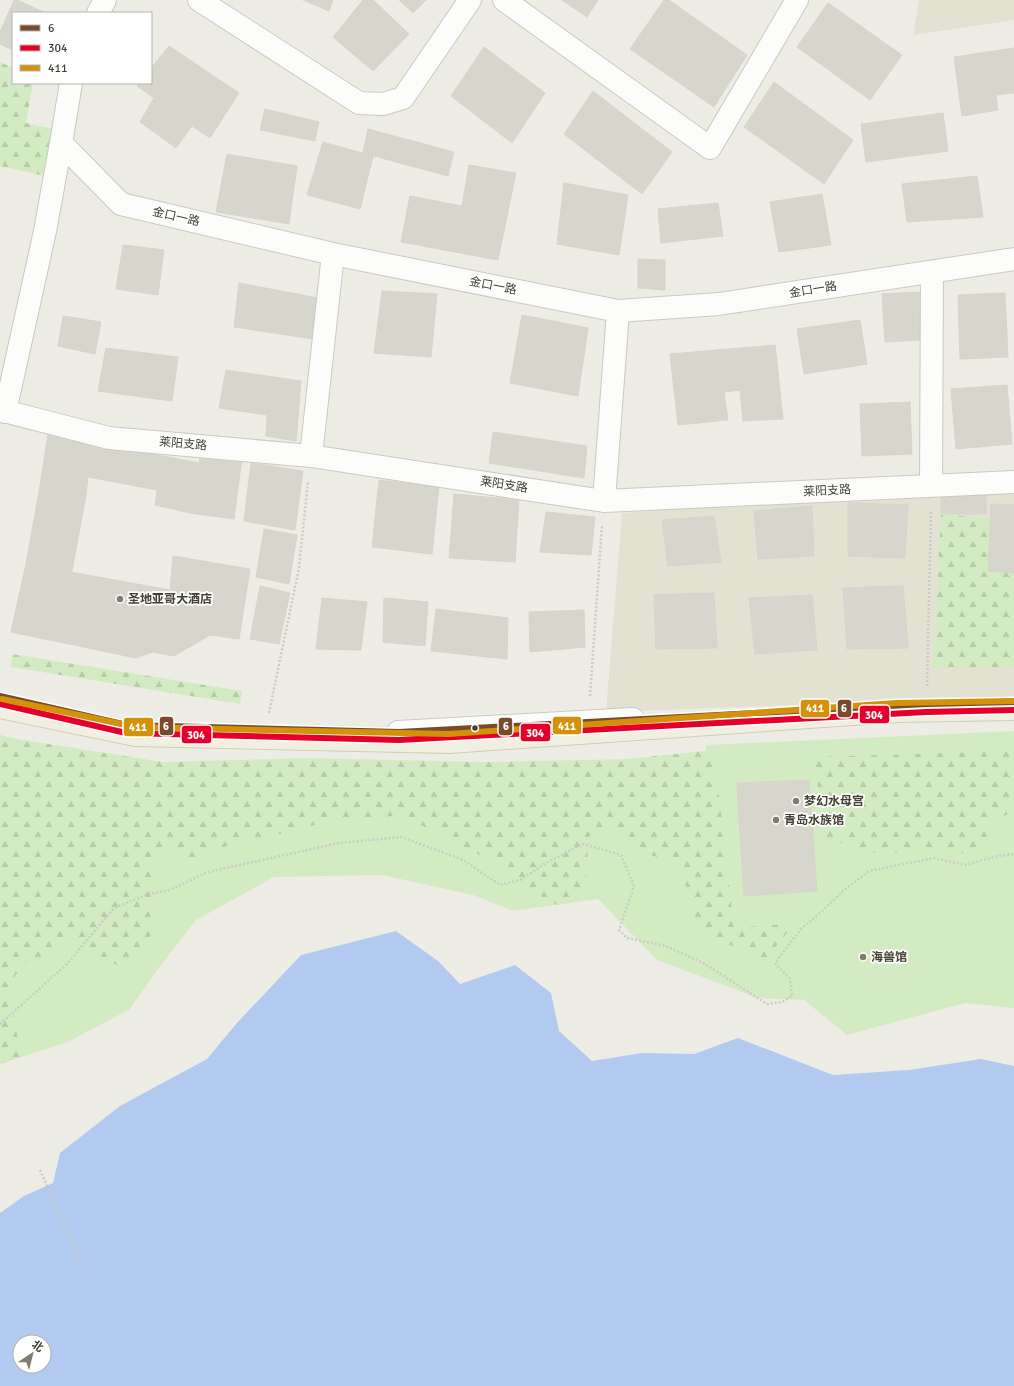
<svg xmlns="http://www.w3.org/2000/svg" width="1014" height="1386" font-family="Signika,'Noto Sans SC',sans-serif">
<defs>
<pattern id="forest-firs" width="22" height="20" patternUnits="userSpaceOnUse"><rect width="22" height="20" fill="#d3ebc2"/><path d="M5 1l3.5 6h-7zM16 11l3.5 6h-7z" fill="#b6cba7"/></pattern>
</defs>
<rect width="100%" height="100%" fill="#eeede5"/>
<path fill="#e3e1d2" d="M 919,0 L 1014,0 L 1014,20 L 913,35 Z
M 1014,488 L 1014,697 L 606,712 L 622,513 L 925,491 Z"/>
<path fill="#d3ebc2" d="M 1014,731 L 1014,1008 L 965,1003 L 847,1035 L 804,1000 L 758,998 L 657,960 L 598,899 L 513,911 L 473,895 L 382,875 L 274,877 L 196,920 L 158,969 L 130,1009 L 68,1042 L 0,1064 L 0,735 L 139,772 L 707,764 L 706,745 Z"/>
<path fill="url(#forest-firs)" d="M 0,62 L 13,68 L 13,83 L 33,83 L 26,123 L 54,129 L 45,176 L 0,166 Z
M 941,514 L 991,519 L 988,571 L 1014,573 L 1014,667 L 933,668 Z
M 12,654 L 242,691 L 240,704 L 11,667 Z
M 0,735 L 11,738 L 163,762 L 307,758 L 485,762 L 626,759 L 714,750 L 734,928 L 795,923 L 761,965 L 739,947 L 713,942 L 691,916 L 690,896 L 676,863 L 628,848 L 614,825 L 589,836 L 586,879 L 576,902 L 557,905 L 531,891 L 504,865 L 468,850 L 423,826 L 393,816 L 324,822 L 291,832 L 238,841 L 191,861 L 173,847 L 153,867 L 150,921 L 150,941 L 127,969 L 93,955 L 69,933 L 42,971 L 27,962 L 8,984 L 21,1057 L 0,1064 Z
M 1014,751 L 1014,812 L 990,821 L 992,842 L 965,854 L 940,847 L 899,853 L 868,853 L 823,836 L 815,757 Z"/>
<path fill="#b2caf0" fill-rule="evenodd" d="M 396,931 L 438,961 L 460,984 L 515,965 L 551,993 L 559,1031 L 592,1061 L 642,1053 L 694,1054 L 738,1038 L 833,1075 L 909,1070 L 981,1059 L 1014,1066 L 1014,1386 L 0,1386 L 0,1213 L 24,1196 L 53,1183 L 60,1153 L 120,1106 L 207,1059 L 236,1024 L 301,955 ZM 20,1342 L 44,1342 L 44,1366 L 20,1366 Z"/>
<path fill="#d7d6cd" stroke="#d6d4cb" d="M 14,0 L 17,0 L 46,13 L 13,13 L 13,50 L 0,44 L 0,32 Z
M 303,0 L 333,0 L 329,11 Z
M 363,0 L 373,0 L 409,34 L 373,71 L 333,37 Z
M 399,0 L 426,0 L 413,13 Z
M 562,0 L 598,0 L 587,17 Z
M 664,0 L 669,0 L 747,55 L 714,107 L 630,49 Z
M 828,3 L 902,55 L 870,100 L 797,47 Z
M 169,46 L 239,93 L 210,138 L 192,126 L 176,148 L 140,122 L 154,98 L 137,86 L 139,83 L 151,83 L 151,68 Z
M 484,47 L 545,93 L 512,143 L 451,96 Z
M 1014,48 L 1014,93 L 996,95 L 998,110 L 962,116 L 954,57 Z
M 774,82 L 853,140 L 824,184 L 744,127 Z
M 593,91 L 672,152 L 642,194 L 564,134 Z
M 265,109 L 319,122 L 315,141 L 260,130 Z
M 943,113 L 948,151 L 866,162 L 861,124 Z
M 368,129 L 454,152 L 448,176 L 363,153 Z
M 323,142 L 373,156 L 360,209 L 307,195 Z
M 227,154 L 297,166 L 289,224 L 216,212 Z
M 469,165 L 516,173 L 498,260 L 401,242 L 410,196 L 462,206 Z
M 977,176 L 983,217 L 907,222 L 902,184 Z
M 564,183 L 628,195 L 619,255 L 557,244 Z
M 822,194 L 831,245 L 779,252 L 770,202 Z
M 718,203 L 723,236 L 661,243 L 658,209 Z
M 123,245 L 164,250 L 158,295 L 116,289 Z
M 638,259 L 665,260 L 665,290 L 638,288 Z
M 239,283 L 318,298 L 313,339 L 234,327 Z
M 382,291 L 437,294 L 431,357 L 374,353 Z
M 919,292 L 922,340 L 885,342 L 882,294 Z
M 1005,293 L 1008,357 L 960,359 L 958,295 Z
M 522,315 L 588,328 L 578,396 L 510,383 Z
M 63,316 L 101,322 L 95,354 L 58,346 Z
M 860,320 L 867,364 L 804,374 L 797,329 Z
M 775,345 L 783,419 L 743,421 L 740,390 L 724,392 L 728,420 L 678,425 L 670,354 Z
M 106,348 L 178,357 L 172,401 L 98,391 Z
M 226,370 L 301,381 L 296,441 L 266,436 L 267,415 L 219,408 Z
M 1007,385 L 1012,444 L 956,449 L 951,389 Z
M 910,402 L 912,454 L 862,456 L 860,404 Z
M 493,432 L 587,446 L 584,478 L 489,463 Z
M 48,434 L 199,463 L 190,513 L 155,505 L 157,490 L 88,477 L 86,495 L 40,486 Z
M 201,452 L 242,457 L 234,519 L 190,513 Z
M 251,463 L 303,471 L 295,530 L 244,521 Z
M 379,480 L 439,487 L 432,554 L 372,547 Z
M 40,486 L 86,495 L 72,571 L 26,564 Z
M 986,489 L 986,514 L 941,514 L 941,491 Z
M 454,494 L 519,500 L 515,562 L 449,558 Z
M 848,503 L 908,505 L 905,558 L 848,556 Z
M 991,504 L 1014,505 L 1014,573 L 988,571 Z
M 812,506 L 814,556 L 758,559 L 754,511 Z
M 546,512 L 595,517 L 591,555 L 540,552 Z
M 714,516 L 721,562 L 668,566 L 662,520 Z
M 264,529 L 297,535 L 289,584 L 256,577 Z
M 173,556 L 250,569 L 239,639 L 210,635 L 174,656 L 153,652 L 136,658 L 11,632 L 26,564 L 170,590 Z
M 260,586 L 290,593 L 279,644 L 250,639 Z
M 903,586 L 908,648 L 847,649 L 843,588 Z
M 714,593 L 717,648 L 656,649 L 654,595 Z
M 812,595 L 817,650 L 755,654 L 749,598 Z
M 322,598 L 367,602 L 361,650 L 316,649 Z
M 384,598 L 428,602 L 425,646 L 383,642 Z
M 436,609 L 508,618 L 507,659 L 431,651 Z
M 584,610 L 585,647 L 530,652 L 529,612 Z
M 809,780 L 817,891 L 744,896 L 737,783 Z"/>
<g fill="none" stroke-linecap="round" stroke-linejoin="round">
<g stroke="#cac9c1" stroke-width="24">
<path id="minor" d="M 199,0 L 359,103 L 383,104 L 403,98 L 470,0
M 504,0 L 710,148 L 797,0
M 98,13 L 105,0
M 71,83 L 61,143 L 121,204 L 333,254 L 618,311 L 719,304 L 1014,259
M 0,410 L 109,438 L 311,456 L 604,501 L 1014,482
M 5,412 L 45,231 L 61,143
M 311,456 L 333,254
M 931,486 L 932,272
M 604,501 L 618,311
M 398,732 L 633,719"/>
</g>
<g stroke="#d1ceb1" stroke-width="24">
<path id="major" d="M 0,707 L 135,735 L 449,742 L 897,711 L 1014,709"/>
</g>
<path stroke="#cccbc5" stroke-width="2.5" stroke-dasharray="2 2" stroke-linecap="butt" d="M 927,686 L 931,511
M 590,696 L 602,525
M 269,713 L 299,568 L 308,481
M 0,1024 L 67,964 L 114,908 L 146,895 L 170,890 L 208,872 L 339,843 L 402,837 L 463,860 L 500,885 L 520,880 L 548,862 L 583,844 L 621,855 L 634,886 L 619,930 L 627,938 L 666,946 L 705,964 L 767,1004 L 782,1002 L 792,996 L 790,979 L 775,963 L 801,929 L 820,913 L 843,891 L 869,871 L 934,858 L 965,865 L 998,856 L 1014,854
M 40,1170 L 83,1267"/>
<use href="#minor" stroke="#fcfcfb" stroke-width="22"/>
<use href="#major" stroke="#f0efe1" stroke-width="22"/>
<g stroke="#fff" stroke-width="9">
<path id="bus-1" d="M 0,696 L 127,725 L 399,732 L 926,704 L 1014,702"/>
</g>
<g stroke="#fff" stroke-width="9">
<path id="bus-2" d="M 0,704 L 126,733 L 399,740 L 926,712 L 1014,710"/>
</g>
<g stroke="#fff" stroke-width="9">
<path id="bus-3" d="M 2,699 L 136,727 L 449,734 L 896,703 L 1014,701"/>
</g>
<use href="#bus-1" stroke="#7a4b2a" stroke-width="6"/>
<use href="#bus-2" stroke="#e4002b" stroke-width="6"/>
<use href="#bus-3" stroke="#d3920a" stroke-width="6"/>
</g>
<g fill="#7f7d71" stroke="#fff" stroke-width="1.5">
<circle cx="120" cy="599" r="4"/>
<circle cx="796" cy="801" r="4"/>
<circle cx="776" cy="820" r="4"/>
<circle cx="863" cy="957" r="4"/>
</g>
<circle fill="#434032" stroke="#fff" stroke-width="1.5" cx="475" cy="728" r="3.5"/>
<g text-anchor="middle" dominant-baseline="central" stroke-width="3.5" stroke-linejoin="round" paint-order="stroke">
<g font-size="12" fill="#434032" stroke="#fff">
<text transform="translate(176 217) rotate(13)">金口一路</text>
<text transform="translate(493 286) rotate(11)">金口一路</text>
<text transform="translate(813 290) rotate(-9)">金口一路</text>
<text transform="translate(183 444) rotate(5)">莱阳支路</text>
<text transform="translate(504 485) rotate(9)">莱阳支路</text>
<text transform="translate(827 491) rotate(-3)">莱阳支路</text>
</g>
<g font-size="12" font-weight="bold" fill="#434032" stroke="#fff" text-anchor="start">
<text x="128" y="599">圣地亚哥大酒店</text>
<text x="804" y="801">梦幻水母宫</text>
<text x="784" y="820">青岛水族馆</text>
<text x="871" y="957">海兽馆</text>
</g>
</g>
<g stroke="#fff" stroke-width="1.5">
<rect x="837" y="699" width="15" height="19" rx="4" fill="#7a4b2a"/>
<rect x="800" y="699" width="30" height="19" rx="4" fill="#d3920a"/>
<rect x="859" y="705" width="31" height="19" rx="4" fill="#e4002b"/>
<rect x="552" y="716" width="30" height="19" rx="4" fill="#d3920a"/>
<rect x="159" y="716" width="15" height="20" rx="4" fill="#7a4b2a"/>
<rect x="498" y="717" width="15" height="19" rx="4" fill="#7a4b2a"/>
<rect x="123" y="717" width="31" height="20" rx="4" fill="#d3920a"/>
<rect x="520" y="723" width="31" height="19" rx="4" fill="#e4002b"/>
<rect x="181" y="725" width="31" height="19" rx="4" fill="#e4002b"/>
</g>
<g font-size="11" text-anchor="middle" font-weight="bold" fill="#fff">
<text x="844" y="712">6</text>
<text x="815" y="712">411</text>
<text x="874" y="719">304</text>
<text x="567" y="730">411</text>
<text x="166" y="730">6</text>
<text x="506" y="730">6</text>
<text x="138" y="731">411</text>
<text x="535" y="737">304</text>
<text x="196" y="739">304</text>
</g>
<rect x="12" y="12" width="140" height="72" fill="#ffffff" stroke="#b4b3ad"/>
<rect x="20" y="25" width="20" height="6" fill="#7a4b2a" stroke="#b4b3ad"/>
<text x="48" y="32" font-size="12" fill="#434032">6</text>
<rect x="20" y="45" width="20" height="6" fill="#e4002b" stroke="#b4b3ad"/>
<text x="48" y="52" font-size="12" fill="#434032">304</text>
<rect x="20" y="65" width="20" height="6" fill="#d3920a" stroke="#b4b3ad"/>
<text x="48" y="72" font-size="12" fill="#434032">411</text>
<g transform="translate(32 1354) rotate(35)"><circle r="19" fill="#ffffff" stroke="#b4b3ad"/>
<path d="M0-3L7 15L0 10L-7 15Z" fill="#7f7d71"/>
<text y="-6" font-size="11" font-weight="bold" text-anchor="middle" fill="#434032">北</text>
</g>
</svg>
